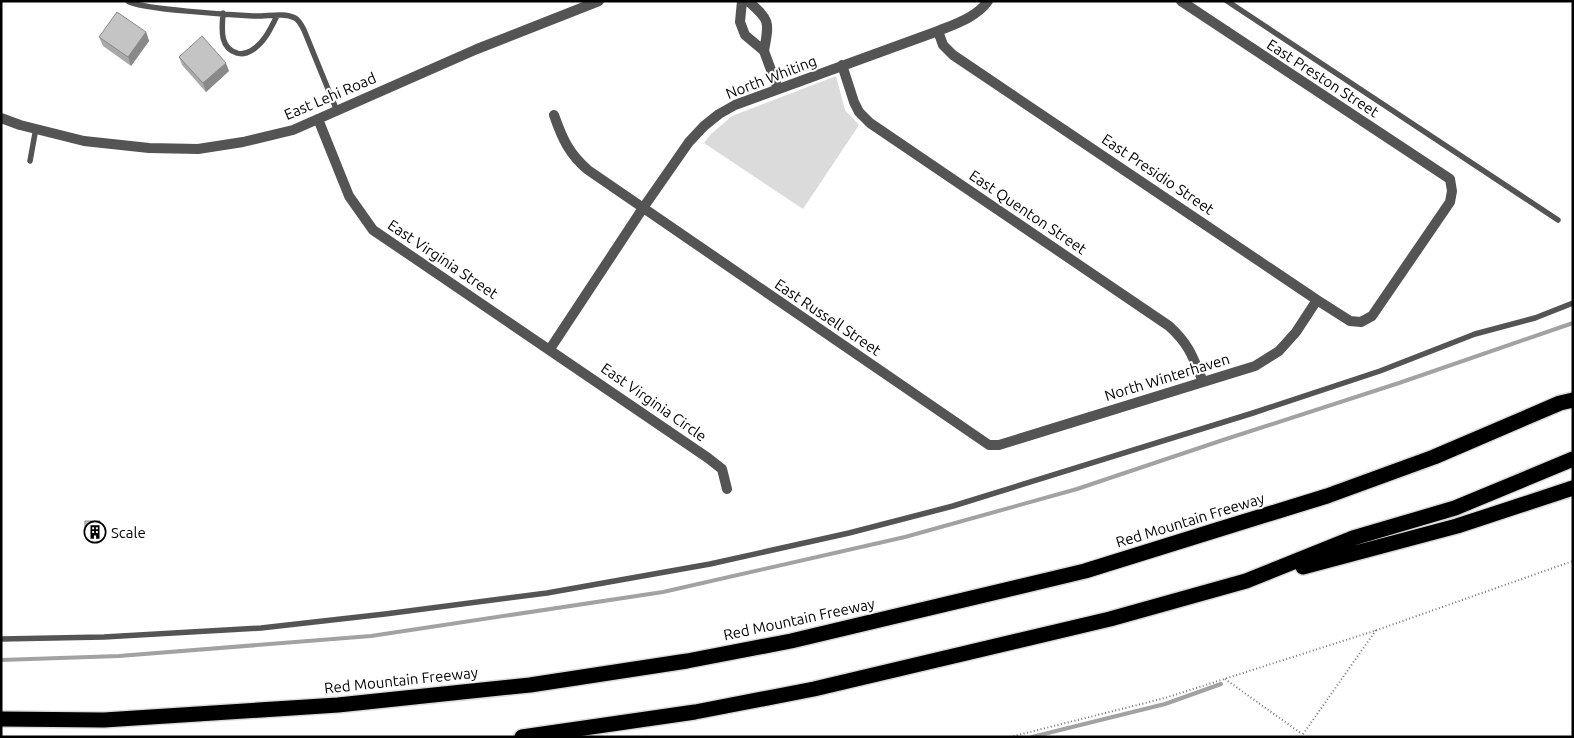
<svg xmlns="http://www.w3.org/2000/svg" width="1574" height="738" font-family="Ubuntu,sans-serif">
<rect width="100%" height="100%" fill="#fff"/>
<path fill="#dbdbdb" d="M 836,76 L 845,110 L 859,125 L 803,209 L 704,143 L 711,134 L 732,116 Z"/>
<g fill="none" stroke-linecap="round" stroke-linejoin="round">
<path stroke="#a2a2a2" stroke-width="4" d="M 1,660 L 119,656 L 371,636 L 663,592 L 905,537 L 1077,489 L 1223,440 L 1399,383 L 1573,323
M 1032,737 L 1165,704 L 1221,684"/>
<g stroke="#dbdbdb" stroke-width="18">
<path id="highway" d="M 1303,567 L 1457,526 L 1573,488
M 1,719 L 104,720 L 338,705 L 530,685 L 687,661 L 791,641 L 1085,571 L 1220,529 L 1327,496 L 1434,457 L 1560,403 L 1573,400
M 522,737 L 695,712 L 814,689 L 1110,619 L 1246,581 L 1353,538 L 1455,508 L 1573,459"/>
</g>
<path stroke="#767676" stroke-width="2" stroke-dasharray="1 2.5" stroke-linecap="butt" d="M 1225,679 L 1302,734
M 1010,737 L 1165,698 L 1377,630 L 1573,561
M 1301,737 L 1376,630"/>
<path stroke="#545454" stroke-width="5.5" d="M 128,1 C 138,9 234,15 253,16 C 266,17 283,12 295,18 C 299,20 302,26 304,30 L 337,111
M 1227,1 L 1558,220
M 223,13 C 222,28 219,48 237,53 C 243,55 251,52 255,48 C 266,40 271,27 277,16
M 30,161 L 36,128
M 1,639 L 104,637 L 261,628 L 385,614 L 547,593 L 710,564 L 849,533 L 953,506 L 1253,413 L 1380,371 L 1475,334 L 1535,318 L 1573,303"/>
<path stroke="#545454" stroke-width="10" d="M 742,1 L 740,22 L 745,35 L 764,51 L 778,89
M 748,1 C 771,21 769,22 764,51
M 938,31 L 943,45 L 953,55 L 1317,300 L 1350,321 L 1361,322 L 1372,316 L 1450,202 L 1452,191 L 1450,179 L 1181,1
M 842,65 L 854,102 L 859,112 L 870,123 L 1169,326 C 1189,344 1193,357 1203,382
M 554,115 C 562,138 569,154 588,170 L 989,445 L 999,445 L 1255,366 L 1279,351 L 1296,332 L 1317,300
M 1,118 L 20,125 L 84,141 L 149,148 L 198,149 L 243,142 L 293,130 L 477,49 L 599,1
M 318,119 L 349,196 L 373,230 L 708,458 L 722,469 L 727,489
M 550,349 L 643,208 L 689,142 L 704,126 L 719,114 L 735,105 L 938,31 C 955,24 977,17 988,1"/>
<use href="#highway" stroke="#000" stroke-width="15"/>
</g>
<path fill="#a9a9a9" d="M 146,32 L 149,41 L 131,66 L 103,46 L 99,37 Z
M 179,57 L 229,71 L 206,92 L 182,65 Z
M 102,527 L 102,538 L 87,537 L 85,531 Z"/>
<path fill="#898989" d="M 146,32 L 149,41 L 131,66 L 128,57 Z
M 226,63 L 229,71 L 206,92 L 203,83 Z
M 100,521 L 102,527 L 102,538 L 100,532 Z"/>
<path fill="#c4c4c4" stroke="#898989" d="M 117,12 L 146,32 L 128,57 L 99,37 Z
M 202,36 L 226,63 L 203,83 L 179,57 Z
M 85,521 L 100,521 L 100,532 L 85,531 Z"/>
<defs>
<g id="building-ring" transform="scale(1.125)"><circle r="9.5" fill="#fff" stroke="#000" stroke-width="1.5"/><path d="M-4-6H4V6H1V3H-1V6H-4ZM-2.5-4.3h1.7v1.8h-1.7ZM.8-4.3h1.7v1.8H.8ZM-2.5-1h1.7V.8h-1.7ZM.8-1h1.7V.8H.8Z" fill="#000"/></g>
</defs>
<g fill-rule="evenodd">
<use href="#building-ring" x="95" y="532"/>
</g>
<g text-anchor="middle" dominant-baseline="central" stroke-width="4" stroke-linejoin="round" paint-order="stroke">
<g font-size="15" fill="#000" stroke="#fff">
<text transform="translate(771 77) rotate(-21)">North Whiting</text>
<text transform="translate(1323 78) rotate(33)">East Preston Street</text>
<text transform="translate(330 96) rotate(-23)">East Lehi Road</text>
<text transform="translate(1158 174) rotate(34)">East Presidio Street</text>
<text transform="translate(1028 212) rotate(34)">East Quenton Street</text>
<text transform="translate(443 259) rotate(34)">East Virginia Street</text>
<text transform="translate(828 317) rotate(34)">East Russell Street</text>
<text transform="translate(1167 377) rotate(-17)">North Winterhaven</text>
<text transform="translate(654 402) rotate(35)">East Virginia Circle</text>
<text transform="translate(1190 520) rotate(-17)">Red Mountain Freeway</text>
<text transform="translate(799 619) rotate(-12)">Red Mountain Freeway</text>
<text transform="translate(401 680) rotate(-6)">Red Mountain Freeway</text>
</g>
<g font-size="15" fill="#000" stroke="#fff" text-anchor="start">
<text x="111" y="532">Scale</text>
</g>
</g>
<rect width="1574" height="738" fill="none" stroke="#000000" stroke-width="5"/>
</svg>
